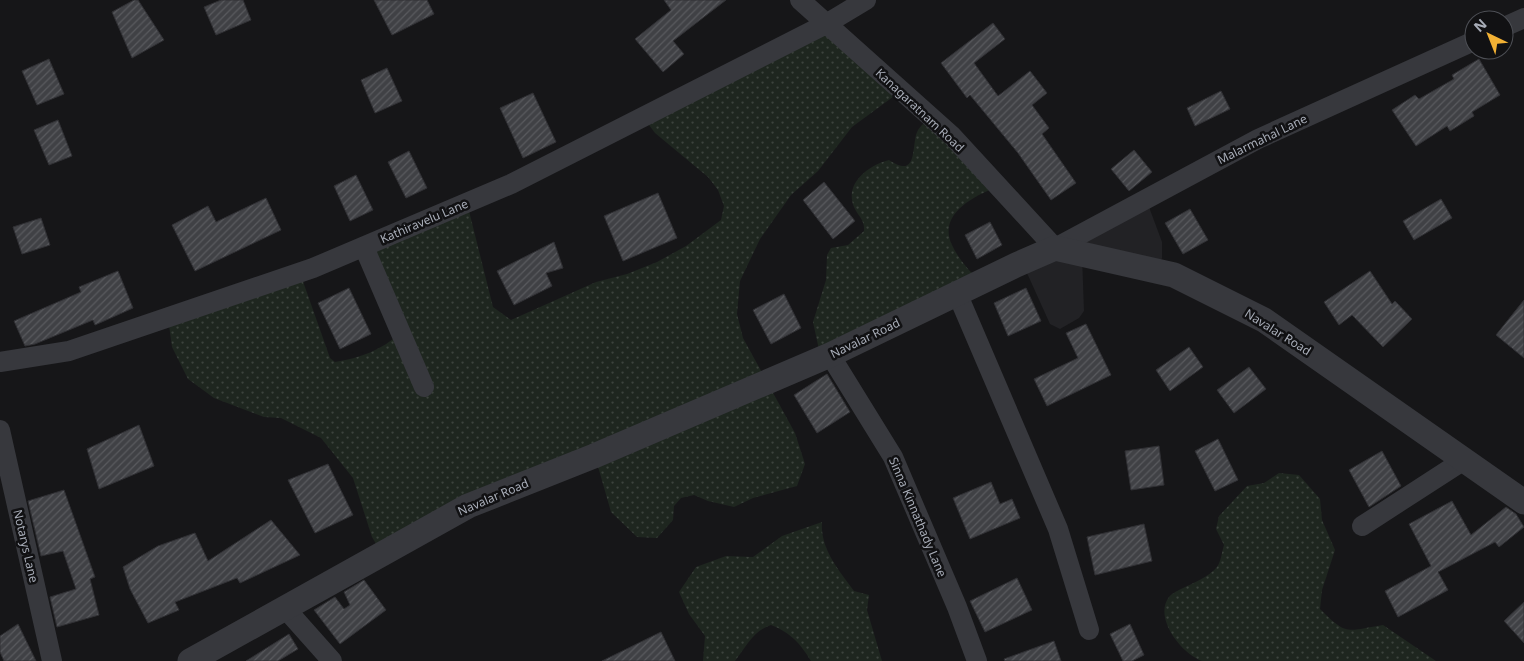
<svg xmlns="http://www.w3.org/2000/svg" width="1524" height="661" font-family="'Noto Sans',sans-serif">
<defs>
<pattern id="grass-dots" width="8" height="8" patternUnits="userSpaceOnUse" patternTransform="scale(1.25)"><rect width="8" height="8" fill="#1e261f"/><path d="M2 2h.1M6 6h.1" fill="none" stroke="#3c433d" stroke-width="1.8" stroke-linecap="round"/></pattern>
<pattern id="building-hatch" width="6" height="6" patternUnits="userSpaceOnUse" patternTransform="scale(1.25)"><rect width="6" height="6" fill="#404145"/><path d="M-1 1l2-2M0 6l6-6M5 7l2-2" fill="none" stroke="#595a5e"/></pattern>
</defs>
<rect width="100%" height="100%" fill="#161618"/>
<path fill="#222225" d="M 1149,207 L 1162,242 L 1162,258 L 1156,271 L 1082,255 L 1084,311 L 1079,318 L 1060,329 L 1050,324 L 1022,262 Z"/>
<path fill="url(#grass-dots)" d="M 826,24 L 901,91 L 852,127 L 818,171 L 791,195 L 760,239 L 740,281 L 737,314 L 743,338 L 795,433 L 805,464 L 797,486 L 753,498 L 734,507 L 708,501 L 694,495 L 681,498 L 674,506 L 673,520 L 657,538 L 637,537 L 611,512 L 595,456 L 382,554 L 372,537 L 353,478 L 321,438 L 281,418 L 264,417 L 214,398 L 188,379 L 172,347 L 168,318 L 300,273 L 330,358 L 335,362 C 360,358 382,350 400,333 L 364,247 L 467,203 L 493,307 L 511,320 L 596,282 L 627,274 L 657,262 L 686,246 L 721,220 L 724,206 L 718,190 L 708,177 L 655,133 L 643,117 Z
M 931,118 L 998,187 C 975,195 937,214 952,245 C 958,259 970,271 980,282 L 821,359 L 813,322 L 826,280 L 827,255 L 831,248 L 848,245 L 864,231 C 865,220 858,216 854,207 C 844,183 869,165 889,160 C 916,178 912,152 916,135 C 918,127 925,122 931,118 Z
M 1279,473 L 1299,475 L 1320,499 L 1322,520 L 1335,550 L 1322,590 L 1320,609 C 1347,636 1346,631 1383,625 L 1436,661 L 1202,661 C 1182,654 1153,618 1169,597 C 1171,594 1177,591 1181,589 C 1193,583 1209,577 1217,567 C 1221,562 1222,551 1224,545 L 1216,529 L 1219,516 L 1247,486 L 1264,483 Z
M 822,522 C 820,549 839,570 854,591 L 869,595 L 867,610 L 882,661 L 811,661 C 800,643 791,633 771,625 C 753,631 746,647 735,661 L 703,661 L 705,636 L 689,614 L 679,592 L 696,567 L 726,556 L 753,557 L 782,536 Z"/>
<path fill="url(#building-hatch)" stroke="#303034" d="M 134,0 L 138,0 L 164,40 L 132,58 L 112,12 Z
M 221,0 L 243,0 L 251,20 L 216,35 L 204,7 Z
M 374,0 L 427,0 L 434,14 L 392,35 Z
M 664,0 L 726,0 L 673,41 L 684,54 L 663,72 L 635,39 L 671,10 Z
M 993,23 L 1005,39 L 974,63 L 998,96 L 1030,71 L 1047,93 L 1032,105 L 1049,128 L 1042,134 L 1076,183 L 1051,200 L 1018,153 L 970,95 L 967,98 L 941,63 Z
M 49,59 L 64,94 L 37,105 L 22,71 Z
M 1479,59 L 1500,95 L 1472,112 L 1474,116 L 1450,131 L 1447,126 L 1416,146 L 1392,110 L 1415,95 L 1419,99 L 1454,79 L 1452,75 Z
M 387,68 L 402,101 L 375,113 L 361,80 Z
M 1221,91 L 1230,109 L 1195,126 L 1187,108 Z
M 533,93 L 556,142 L 523,158 L 500,108 Z
M 58,120 L 72,156 L 49,165 L 34,130 Z
M 1134,150 L 1152,172 L 1129,191 L 1111,169 Z
M 409,151 L 427,188 L 406,198 L 388,162 Z
M 356,175 L 373,210 L 350,221 L 334,186 Z
M 824,182 L 855,221 L 833,239 L 803,200 Z
M 658,193 L 677,238 L 623,261 L 604,216 Z
M 266,198 L 281,230 L 195,271 L 172,225 L 208,206 L 216,222 Z
M 1441,199 L 1452,218 L 1414,240 L 1403,221 Z
M 1190,209 L 1208,240 L 1183,254 L 1165,223 Z
M 41,218 L 50,245 L 22,254 L 13,227 Z
M 990,222 L 1002,245 L 977,259 L 965,235 Z
M 554,242 L 563,268 L 546,273 L 552,286 L 514,305 L 497,271 Z
M 118,271 L 133,308 L 95,325 L 93,320 L 35,344 L 25,346 L 14,321 L 81,292 L 79,287 Z
M 1370,271 L 1392,304 L 1395,301 L 1412,319 L 1383,347 L 1352,315 L 1339,325 L 1324,302 Z
M 349,288 L 371,334 L 340,349 L 318,303 Z
M 1026,288 L 1041,321 L 1008,336 L 994,303 Z
M 784,294 L 801,328 L 771,344 L 753,310 Z
M 1524,300 L 1524,358 L 1496,335 Z
M 1086,324 L 1111,375 L 1047,406 L 1034,379 L 1078,358 L 1066,333 Z
M 1189,347 L 1203,367 L 1170,391 L 1156,370 Z
M 1249,367 L 1266,389 L 1234,413 L 1217,390 Z
M 827,374 L 850,412 L 817,433 L 794,395 Z
M 139,425 L 154,466 L 99,489 L 87,449 Z
M 1218,439 L 1238,480 L 1215,491 L 1195,451 Z
M 1159,446 L 1164,485 L 1131,490 L 1125,451 Z
M 1382,451 L 1401,486 L 1369,507 L 1349,470 Z
M 328,464 L 353,515 L 315,533 L 288,480 Z
M 991,482 L 1000,504 L 1012,499 L 1020,518 L 970,539 L 953,498 Z
M 64,490 L 95,577 L 90,579 L 99,615 L 57,627 L 50,597 L 76,589 L 63,551 L 41,556 L 28,501 Z
M 1452,501 L 1471,535 L 1506,507 L 1516,514 L 1524,527 L 1499,547 L 1495,542 L 1438,572 L 1448,590 L 1398,617 L 1385,591 L 1431,566 L 1409,524 Z
M 271,520 L 300,555 L 240,583 L 237,578 L 175,602 L 179,610 L 148,623 L 130,589 L 123,567 L 158,546 L 195,533 L 208,561 Z
M 1144,524 L 1152,561 L 1095,575 L 1087,537 Z
M 1017,578 L 1032,610 L 985,632 L 970,601 Z
M 364,580 L 386,610 L 340,644 L 314,610 L 335,597 L 344,609 L 350,605 L 344,592 Z
M 1524,602 L 1524,643 L 1504,621 Z
M 18,624 L 36,661 L 4,661 L 0,652 L 0,636 Z
M 1130,624 L 1144,655 L 1132,661 L 1123,661 L 1110,634 Z
M 661,632 L 675,661 L 602,661 Z
M 289,634 L 298,649 L 278,661 L 246,661 Z
M 1054,641 L 1061,661 L 1005,661 L 1004,659 Z"/>
<g fill="none" stroke-linecap="round" stroke-linejoin="round">
<path stroke="#37383d" stroke-width="20" d="M 800,0 L 952,136 L 1055,248 L 1258,139 L 1474,41
M 1504,27 L 1524,18
M 364,247 L 424,387
M 957,293 L 1058,529 L 1089,630
M 830,355 L 893,457 L 957,607 L 977,661
M 0,362 L 69,351 L 313,268 L 511,184 L 826,24 L 866,0
M 0,430 L 52,661
M 1362,526 L 1464,460
M 284,607 L 332,661"/>
<path stroke="#37383d" stroke-width="25" d="M 190,661 L 468,506 L 594,456 L 830,355 L 1016,265 L 1055,248 L 1174,275 L 1264,320 L 1524,502"/>
</g>
<g text-anchor="middle" dominant-baseline="central" stroke-width="5" stroke-linejoin="round" paint-order="stroke">
<g font-size="12" fill="#a8adb8" stroke="#111113">
<text transform="translate(920 110) rotate(43)">Kanagaratnam Road</text>
<text transform="translate(1262 139) rotate(-26)">Malarmahal Lane</text>
<text transform="translate(424 221) rotate(-23)">Kathiravelu Lane</text>
<text transform="translate(1278 332) rotate(32)">Navalar Road</text>
<text transform="translate(865 338) rotate(-26)">Navalar Road</text>
<text transform="translate(493 497) rotate(-23)">Navalar Road</text>
<text transform="translate(918 517) rotate(67)">Sinna Kinnathady Lane</text>
<text transform="translate(26 546) rotate(77)">Notarys Lane</text>
</g>
</g>
<g transform="translate(1489 35) rotate(317)"><circle r="24" fill="#111113" stroke="#4d4f55"/>
<path d="M0-4L9 19L0 12L-9 19Z" fill="#f2b134"/>
<text y="-8" font-size="14" font-weight="bold" text-anchor="middle" fill="#a8adb8">N</text>
</g>
</svg>
